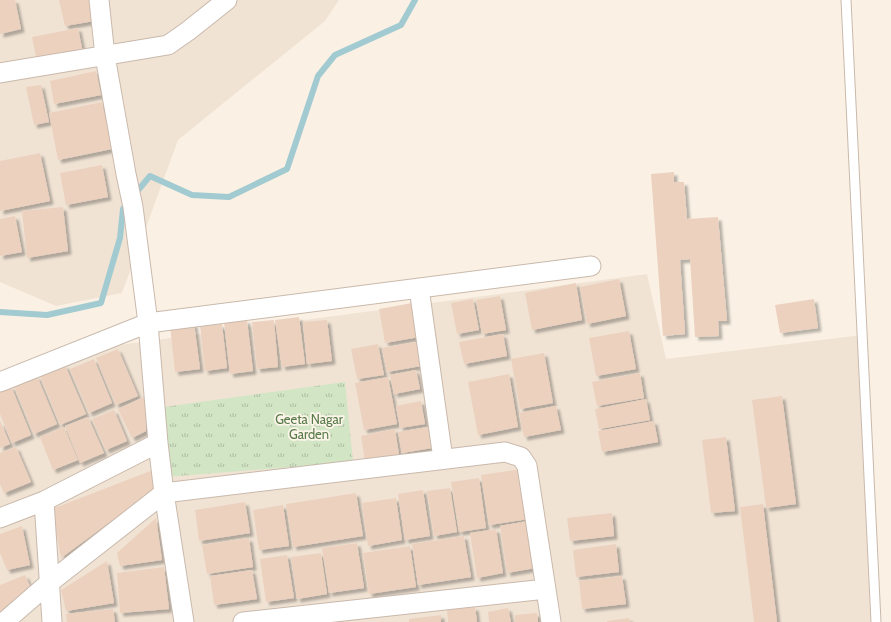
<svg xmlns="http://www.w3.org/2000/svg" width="891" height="622" font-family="Cabin,sans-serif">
<defs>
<pattern id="park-tufts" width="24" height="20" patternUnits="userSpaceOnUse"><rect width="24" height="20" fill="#d2e5c5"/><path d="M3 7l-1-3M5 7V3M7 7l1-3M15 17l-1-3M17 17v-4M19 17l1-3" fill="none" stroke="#afbda2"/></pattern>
<filter id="shadow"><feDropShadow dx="3.5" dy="3.5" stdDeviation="1" flood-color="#0004"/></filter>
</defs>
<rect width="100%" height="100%" fill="#faf1e4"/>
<path fill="#f0e3d4" d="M 0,0 L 339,0 L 325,21 L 178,140 L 122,293 L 56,306 L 0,282 Z
M 647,274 L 666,359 L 862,335 L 872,622 L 0,622 L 0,385 L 119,345 Z"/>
<path fill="url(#park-tufts)" d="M 345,382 L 353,462 L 166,477 L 164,407 Z"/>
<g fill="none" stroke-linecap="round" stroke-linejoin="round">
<path stroke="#a2cad1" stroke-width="6" d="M 134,195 L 150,176 L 192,195 L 229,197 L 287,169 L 318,76 L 335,55 L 401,25 L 415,0
M 0,312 L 47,315 L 101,303 L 120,238 L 123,209 L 128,202"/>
</g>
<path fill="#ecd1bf" filter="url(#shadow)" d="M 0,0 L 15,0 L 21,29 L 0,34 Z
M 59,0 L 90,0 L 94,21 L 65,26 Z
M 78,28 L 83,53 L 37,62 L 32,37 Z
M 96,71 L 101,95 L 54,104 L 50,81 Z
M 41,85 L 49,122 L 34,125 L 26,87 Z
M 102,102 L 112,149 L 58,160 L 49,113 Z
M 40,153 L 50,201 L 0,211 L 0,161 Z
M 102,165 L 108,197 L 66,205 L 60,173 Z
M 674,172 L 674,182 L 684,182 L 687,219 L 718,217 L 727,321 L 718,321 L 719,336 L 695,337 L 690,259 L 680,260 L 685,334 L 663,336 L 651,174 Z
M 63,207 L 68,251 L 27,258 L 22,211 Z
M 15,216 L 22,252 L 0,256 L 0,219 Z
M 619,279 L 626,316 L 587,324 L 580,287 Z
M 576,283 L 582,320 L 532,330 L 525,293 Z
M 500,296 L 506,330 L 482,334 L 476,300 Z
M 473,299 L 479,330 L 457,334 L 451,303 Z
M 814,299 L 818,328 L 780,333 L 775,305 Z
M 412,303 L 419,337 L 385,343 L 379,309 Z
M 299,317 L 305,364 L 282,367 L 275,320 Z
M 247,320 L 253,371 L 230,374 L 224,322 Z
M 274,320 L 278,367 L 257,369 L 252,322 Z
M 327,320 L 332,361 L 307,364 L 303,322 Z
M 194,323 L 200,369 L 175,372 L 170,326 Z
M 222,324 L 227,368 L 205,371 L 200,326 Z
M 629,331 L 636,369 L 596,376 L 589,338 Z
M 503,334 L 507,356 L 464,364 L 459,342 Z
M 416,342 L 421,366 L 387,372 L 382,348 Z
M 378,344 L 384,375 L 357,379 L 351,349 Z
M 118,349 L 138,396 L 116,405 L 96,358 Z
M 544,353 L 553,403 L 520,409 L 511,359 Z
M 94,359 L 112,403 L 89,413 L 70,369 Z
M 65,365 L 86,414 L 60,425 L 40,376 Z
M 416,370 L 420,389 L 394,394 L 390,375 Z
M 640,373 L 644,398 L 597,406 L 592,382 Z
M 509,374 L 518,427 L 478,435 L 468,382 Z
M 37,376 L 57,424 L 34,434 L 14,386 Z
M 388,377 L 397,424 L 364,430 L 355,383 Z
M 11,386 L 31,435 L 12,443 L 0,414 L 0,391 Z
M 146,396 L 146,431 L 132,438 L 118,409 Z
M 782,396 L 796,504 L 766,508 L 752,400 Z
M 646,399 L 650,420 L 599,429 L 595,409 Z
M 421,401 L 425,424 L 400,428 L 396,406 Z
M 556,406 L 561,430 L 524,437 L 519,413 Z
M 114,410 L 127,441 L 106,450 L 92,419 Z
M 88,417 L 104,453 L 80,463 L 65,426 Z
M 0,421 L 10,444 L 0,448 Z
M 654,421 L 658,442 L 602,452 L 598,431 Z
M 64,427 L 78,460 L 53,470 L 40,437 Z
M 428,427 L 432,448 L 402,453 L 398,432 Z
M 395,429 L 399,455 L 365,462 L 361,436 Z
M 726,437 L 735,511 L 711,513 L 702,440 Z
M 16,447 L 31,482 L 4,493 L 0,484 L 0,453 Z
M 521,469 L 529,519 L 489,525 L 481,475 Z
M 153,470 L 156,488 L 61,558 L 52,509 Z
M 479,478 L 486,528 L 459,532 L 451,482 Z
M 450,488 L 457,532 L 434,536 L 427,491 Z
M 423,490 L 430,536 L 405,540 L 398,494 Z
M 356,493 L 363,536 L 293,547 L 286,504 Z
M 396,498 L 402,540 L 368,546 L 362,503 Z
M 245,502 L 250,533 L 199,541 L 195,510 Z
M 763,504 L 777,622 L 754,622 L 740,507 Z
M 283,505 L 289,546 L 259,550 L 253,510 Z
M 612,513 L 614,536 L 570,541 L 567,518 Z
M 156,518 L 162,560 L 120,566 L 117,553 Z
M 528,521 L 535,568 L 507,573 L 500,526 Z
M 22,526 L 30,565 L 7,570 L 0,553 L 0,534 Z
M 496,529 L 503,573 L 477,578 L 470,533 Z
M 464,536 L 471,577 L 418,585 L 412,544 Z
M 249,538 L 253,567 L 207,574 L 202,545 Z
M 357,543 L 364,588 L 329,593 L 322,548 Z
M 616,544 L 619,572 L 576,577 L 573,550 Z
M 410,546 L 416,587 L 369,594 L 363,553 Z
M 321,553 L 327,594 L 297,599 L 291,557 Z
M 287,555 L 294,598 L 266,602 L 260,559 Z
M 107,561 L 114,603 L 66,611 L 61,590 Z
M 164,567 L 169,609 L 120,613 L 117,573 Z
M 252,570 L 257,599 L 214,605 L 210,576 Z
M 25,575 L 33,593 L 0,614 L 0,585 Z
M 622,576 L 626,604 L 582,609 L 579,581 Z
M 475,607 L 477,622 L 448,622 L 447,610 Z
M 508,608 L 511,622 L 489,622 L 488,612 Z
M 113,609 L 115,622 L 67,622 L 66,614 Z
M 537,613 L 538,622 L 515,622 L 515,615 Z
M 441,615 L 441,622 L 409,622 L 409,619 Z
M 629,618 L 630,622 L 607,622 L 607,621 Z"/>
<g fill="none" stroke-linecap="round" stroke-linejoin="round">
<g stroke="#c9b9ac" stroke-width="11">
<path id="lane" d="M 846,0 L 876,622"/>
</g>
<g stroke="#c9b9ac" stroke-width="21">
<path id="street" d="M 99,0 L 105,56 L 126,174 L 133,207 L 148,323 L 158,443 L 164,493 L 184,622
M 0,73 L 168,45 L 188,31 L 227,0
M 419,288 L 443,459
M 0,382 L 148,323 L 591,266
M 44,501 L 52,622
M 0,518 L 44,501 L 158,443
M 4,622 L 49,583 L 164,493 L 505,452 L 521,457 L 527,466 L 551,622
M 243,622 L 546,589"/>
</g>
<use href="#lane" stroke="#fff" stroke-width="9"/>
<use href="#street" stroke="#fff" stroke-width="19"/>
</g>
<g text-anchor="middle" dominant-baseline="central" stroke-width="3.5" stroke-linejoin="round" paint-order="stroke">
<g font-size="13" fill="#577a49" stroke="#fdf5ea">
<text x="309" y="419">Geeta Nagar<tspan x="309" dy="15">Garden</tspan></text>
</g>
</g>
</svg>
